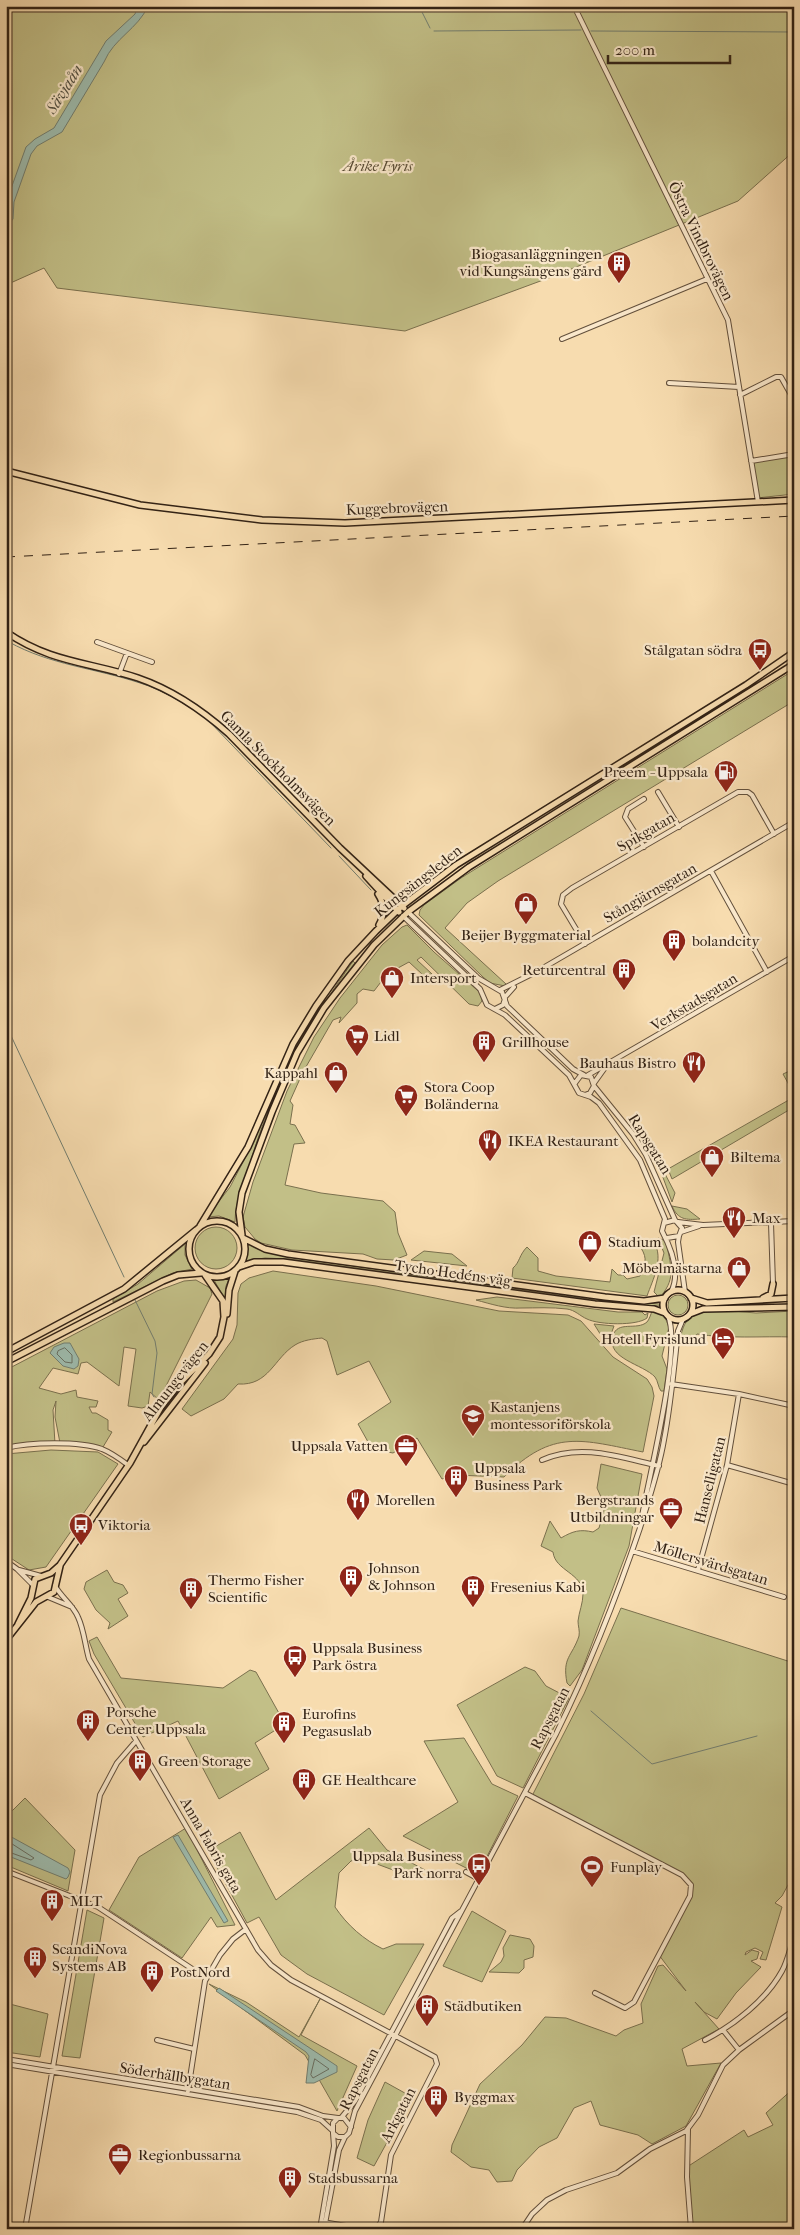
<svg xmlns="http://www.w3.org/2000/svg" width="800" height="2235" font-family="'IM FELL French Canon',serif">
<rect width="100%" height="100%" fill="#f7dcaf"/>
<filter id="stains"><feTurbulence type="fractalNoise" baseFrequency=".004" numOctaves="4"/><feColorMatrix values="0 0 0 0 .2 0 0 0 0 .09 0 0 0 0 .02 0 0 0 .5 -.17"/></filter>
<radialGradient id="worn" r=".72"><stop offset=".6" stop-color="#630" stop-opacity="0"/><stop offset="1" stop-color="#630" stop-opacity=".3"/></radialGradient>
<path fill="#c2bf87" stroke="#7a704e" d="M 6,6 L 794,6 L 794,151 L 738,201 L 554,276 L 405,331 L 57,288 L 44,268 L 6,285 Z
M 794,455 L 794,494 L 757,498 L 751,461 Z
M 794,670 L 794,701 L 498,881 L 467,903 L 445,928 L 506,984 L 505,986 L 490,983 L 483,977 L 419,915 L 420,910 L 424,905 L 461,878 Z
M 407,925 L 434,952 L 476,989 L 480,993 L 482,1001 L 478,1006 L 469,1004 L 421,957 L 417,960 L 432,974 L 423,975 L 409,962 L 387,974 L 374,991 L 363,989 L 357,994 L 357,1003 L 339,1023 L 341,1017 L 333,1020 L 303,1072 L 290,1101 L 293,1105 L 290,1124 L 295,1125 L 305,1143 L 294,1144 L 285,1185 L 321,1193 L 383,1201 L 395,1212 L 398,1233 L 407,1255 L 394,1260 L 377,1259 L 363,1254 L 292,1250 L 261,1243 L 255,1239 L 245,1227 L 243,1217 L 253,1182 L 287,1091 L 314,1037 L 340,998 L 382,945 L 402,927 Z
M 353,961 L 355,963 C 308,1023 272,1089 251,1160 C 245,1182 235,1200 235,1222 L 219,1216 L 207,1217 L 230,1187 L 243,1162 L 288,1062 L 301,1037 Z
M 794,1069 L 794,1094 L 783,1074 Z
M 794,1097 L 794,1107 L 672,1179 L 668,1169 Z
M 661,1172 L 664,1172 L 675,1193 L 672,1202 Z
M 672,1206 L 687,1209 L 700,1219 C 686,1220 678,1220 672,1206 Z
M195 1248a21 21 0 1 1 42 0a21 21 0 1 1-42 0Z
M 658,1238 L 666,1241 C 670,1264 677,1277 661,1296 L 658,1296 L 654,1292 L 664,1253 Z
M 646,1240 L 654,1242 C 664,1259 653,1279 647,1296 L 512,1278 L 513,1268 C 520,1262 519,1255 527,1247 L 538,1258 L 538,1271 L 556,1276 L 610,1282 L 612,1269 L 618,1275 L 623,1275 L 627,1279 L 640,1276 C 645,1265 648,1259 641,1248 Z
M 247,1242 L 257,1248 L 289,1257 L 613,1301 L 660,1304 L 660,1306 L 612,1303 L 288,1259 L 265,1258 L 245,1261 Z
M 185,1244 L 185,1255 L 192,1269 L 173,1273 L 113,1302 L 113,1299 L 138,1284 Z
M 424,1251 L 452,1254 L 467,1266 L 411,1260 Z
M 273,1271 L 376,1286 L 499,1311 L 568,1315 L 581,1321 L 613,1357 L 647,1379 L 652,1387 L 654,1396 L 643,1452 C 582,1440 553,1428 504,1477 L 455,1475 L 442,1479 L 417,1438 L 393,1453 L 372,1449 L 358,1424 L 391,1402 L 369,1361 L 337,1375 L 327,1341 L 322,1338 C 313,1339 303,1340 295,1345 C 274,1358 269,1386 238,1384 L 224,1399 L 191,1416 L 182,1409 L 233,1339 L 237,1325 L 238,1293 L 241,1284 L 249,1278 Z
M 230,1277 L 226,1286 L 226,1301 L 214,1280 Z
M 196,1280 L 210,1288 L 212,1294 L 159,1400 L 150,1392 L 148,1406 L 142,1408 L 128,1406 L 136,1349 L 124,1347 L 119,1386 L 87,1362 L 81,1363 L 78,1374 L 53,1368 L 39,1388 L 61,1394 L 76,1390 L 77,1397 L 98,1401 L 96,1407 L 89,1407 L 92,1413 L 96,1413 L 108,1420 L 108,1430 L 112,1432 L 103,1447 L 83,1443 L 60,1443 L 55,1417 L 56,1401 L 53,1410 L 55,1444 L 6,1446 L 6,1370 L 157,1291 L 184,1281 Z
M668 1305a10 10 0 1 1 20 0a10 10 0 1 1-20 0Z
M 497,1297 L 618,1312 L 642,1312 L 645,1315 L 648,1313 L 647,1318 C 637,1326 599,1325 587,1319 C 580,1316 575,1310 567,1309 C 551,1307 537,1308 521,1308 C 506,1309 491,1304 476,1300 Z
M 721,1310 L 756,1313 L 794,1311 L 794,1337 C 761,1336 728,1339 697,1334 L 695,1338 L 680,1341 C 684,1313 696,1312 721,1310 Z
M 652,1311 L 664,1315 L 669,1327 L 662,1356 L 667,1369 L 664,1391 L 661,1391 C 658,1387 658,1381 655,1377 C 643,1364 606,1359 613,1336 C 617,1320 637,1331 647,1322 C 649,1320 651,1314 652,1311 Z
M 594,1324 L 614,1326 L 607,1345 Z
M 51,1450 L 98,1452 L 118,1464 L 46,1567 L 29,1570 L 6,1555 L 6,1454 Z
M 601,1464 L 642,1474 L 629,1546 L 582,1670 L 570,1686 L 567,1683 C 562,1657 572,1657 579,1636 C 580,1631 578,1626 578,1621 C 579,1612 583,1603 583,1594 C 583,1573 555,1571 553,1552 L 541,1546 L 550,1521 L 561,1538 C 573,1531 580,1529 593,1532 L 599,1528 L 605,1506 L 597,1488 Z
M 107,1570 L 114,1582 L 123,1585 L 128,1593 L 118,1599 L 128,1616 L 108,1629 L 110,1623 L 96,1610 L 84,1589 L 86,1582 Z
M 621,1608 L 794,1663 L 794,1874 L 782,1896 L 775,1903 L 782,1907 L 766,1960 L 760,1959 L 763,1952 L 755,1948 L 746,1952 L 745,1955 L 752,1950 L 759,1952 L 757,1959 L 751,1961 L 761,1967 L 736,1993 L 717,2019 L 704,2012 L 695,2002 L 719,2029 L 682,2049 L 687,2066 L 721,2063 L 686,2126 L 652,2144 L 638,2135 L 600,2125 L 591,2101 L 574,2108 L 557,2138 L 539,2147 L 517,2170 L 512,2181 L 497,2182 L 489,2170 L 471,2167 L 451,2152 L 452,2145 L 480,2084 L 522,2045 L 545,2017 L 566,2018 L 616,2036 L 624,2030 L 643,2023 L 641,2004 L 658,1966 L 663,1965 L 686,1991 L 659,1955 L 690,1896 L 691,1884 L 682,1875 L 532,1796 L 584,1694 Z
M 97,1637 L 121,1678 L 223,1688 L 250,1670 L 256,1672 L 285,1724 L 255,1743 L 269,1769 L 219,1799 L 178,1721 L 143,1737 L 94,1654 L 89,1641 Z
M 525,1667 L 535,1671 L 546,1686 L 569,1698 L 523,1788 L 497,1776 L 457,1705 Z
M 464,1738 L 492,1784 L 518,1796 L 480,1870 L 474,1872 L 403,1836 L 458,1802 L 424,1741 Z
M 25,1798 L 75,1850 L 68,1891 L 6,1865 L 6,1817 Z
M 186,1828 L 235,1925 L 217,1927 L 211,1917 L 182,1958 L 109,1910 L 139,1857 Z
M 369,1828 L 387,1850 L 425,1870 L 417,1879 L 361,1858 L 351,1861 L 339,1873 L 335,1907 C 347,1925 364,1940 383,1949 L 396,1944 L 424,1944 L 384,2015 L 307,1974 L 281,1955 L 259,1917 L 247,1923 L 208,1851 L 240,1832 L 276,1900 Z
M 87,1910 L 104,1918 L 80,2058 L 62,2056 Z
M 472,1911 L 506,1931 L 482,1982 L 443,1966 Z
M 510,1935 L 530,1939 L 534,1946 L 533,1957 L 524,1960 L 524,1968 L 519,1973 L 489,1972 L 501,1962 L 504,1956 L 503,1948 Z
M 209,1984 L 246,2002 L 299,2037 L 320,1999 L 301,2035 L 357,2066 L 337,2111 L 305,2055 Z
M 6,2003 L 48,2014 L 40,2057 L 6,2052 Z
M 385,2082 L 412,2097 L 374,2166 L 357,2158 L 368,2120 Z
M 794,2088 L 794,2229 L 691,2229 L 687,2167 L 744,2130 L 748,2137 L 773,2125 L 766,2113 Z"/>
<path fill="#9dbbad" stroke="#727e70" d="M 138,6 L 148,6 C 138,29 114,38 104,62 L 62,132 L 37,146 L 31,154 L 14,202 L 13,219 L 6,228 L 8,197 L 26,147 L 35,139 L 54,128 L 106,41 L 135,14 Z
M 64,1343 L 70,1343 L 79,1359 L 78,1366 L 74,1369 L 63,1366 L 50,1353 L 54,1347 Z
M 6,1834 L 68,1868 L 70,1872 L 68,1877 L 66,1879 L 6,1855 Z
M 178,1835 L 228,1921 L 224,1923 L 173,1837 Z
M 219,1988 L 337,2066 L 337,2072 L 314,2083 L 306,2083 L 309,2056 L 306,2052 L 216,1991 Z"/>
<g fill="none" stroke-linecap="round" stroke-linejoin="round">
<path stroke="#686e61" stroke-width="1" d="M 65,1348 L 72,1355 L 72,1363 L 65,1362 L 57,1354 L 58,1351 Z
M 6,1840 L 34,1858 L 31,1860 L 6,1851
M 315,2059 L 329,2069 L 313,2078 L 311,2075 Z"/>
<path stroke="#727e70" stroke-width="1" d="M 419,6 L 430,28
M 434,31 L 581,30
M 591,31 L 794,32
M 9,642 C 50,665 95,668 140,683 C 163,690 183,703 204,716
M 207,719 L 331,848
M 339,856 L 371,890
M 6,1025 L 124,1277
M 135,1300 L 155,1341 L 157,1353 L 152,1394 L 154,1397
M 591,1711 L 652,1764 L 757,1736
M 788,1757 L 794,1755"/>
<g stroke="#63503c" stroke-width="6">
<path id="minor" d="M 574,6 L 728,320 L 758,502
M 562,339 L 707,279
M 669,383 L 739,387
M 740,395 L 776,377 L 781,377 L 794,400
M 751,461 L 794,454
M 97,642 L 152,662
M 119,674 L 127,653
M 658,792 L 679,827
M 644,847 L 625,817 L 628,809 L 644,799
M 711,871 L 767,972
M 408,912 L 478,978 L 502,992 L 507,1006 L 573,1069 L 584,1075
M 403,916 L 480,989 L 487,1005 L 505,1015 L 569,1075 L 579,1093 L 591,1097 L 599,1103 L 640,1160 L 665,1219 L 662,1231 C 671,1248 681,1273 671,1292
M 585,944 L 561,904 L 563,895 L 572,888 L 738,792 L 748,792 L 752,795 L 774,834
M 500,990 L 536,972 L 794,822
M 505,997 L 514,987
M 495,1009 L 503,1005 L 505,999
M 588,1075 L 794,956
M 575,1083 L 581,1075 L 591,1077 L 594,1086 L 590,1093 L 585,1095
M 594,1083 L 604,1069
M 594,1086 L 633,1134 L 646,1155 L 675,1220
M 678,1222 L 703,1225 L 794,1221
M 664,1223 L 675,1220 L 682,1228 L 679,1236 L 667,1238
M 771,1223 L 773,1284
M 681,1232 L 699,1226
M 679,1236 L 678,1242 L 685,1292
M 671,1384 L 739,1394 L 794,1406
M 6,1448 C 29,1442 80,1441 102,1449 C 112,1453 120,1459 128,1465
M 542,1460 C 581,1443 619,1457 659,1466
M 727,1465 L 794,1484
M 642,1516 C 649,1476 682,1348 668,1316
M 632,1551 L 784,1597
M 6,1561 L 17,1569 L 33,1585
M 19,1570 L 41,1576
M 698,1570 L 727,1465 L 739,1394
M 55,1586 C 62,1598 73,1605 78,1617 C 84,1630 85,1645 89,1659 L 258,1950 L 271,1965 L 291,1980 L 435,2057 L 437,2064 L 391,2155 L 381,2222 L 376,2229
M 48,1597 L 72,1607
M 525,1793 L 682,1875 L 691,1885 L 690,1896 L 634,2002 L 625,2008 L 595,1993
M 6,1871 L 98,1907 L 206,1978
M 466,1872 L 479,1879
M 791,1907 L 794,1908
M 723,2030 L 739,2050
M 157,2040 L 194,2049
M 705,2040 C 734,2025 766,2000 782,1971 C 788,1960 790,1948 794,1937
M 6,2059 L 299,2107 L 323,2116 L 338,2118
M 6,2064 L 297,2112 L 321,2120 L 332,2130
M 188,2091 L 205,1981 L 220,1955 L 233,1939 L 246,1929
M 341,2118 L 355,2101 L 452,1918 L 461,1911
M 688,2129 L 687,2177 L 691,2229
M 345,2137 L 338,2137 L 333,2133 L 333,2123 L 338,2118 L 344,2118 L 351,2127
M 323,2222 L 363,2229
M 25,2229 L 100,1795 L 117,1763 L 136,1741
M 320,2229 L 334,2146 L 333,2133
M 324,2229 L 339,2150 L 345,2137 L 349,2133 L 355,2111 L 556,1734 C 589,1667 616,1599 640,1528 C 649,1499 659,1470 664,1440 C 671,1404 674,1368 678,1331 L 683,1319
M 522,2229 L 532,2214 L 547,2200 L 566,2190 L 617,2173 L 650,2149 L 686,2131 L 698,2115 L 723,2065 L 739,2050 L 794,2010"/>
</g>
<g stroke="#322215" stroke-width="8">
<path id="major" d="M 6,471 L 140,505 L 262,520 L 345,523 L 794,500
M 6,632 C 51,663 90,662 138,678 C 173,690 202,710 229,734 L 340,848 L 404,908
M 366,876 L 399,912
M 378,894 C 385,905 385,914 379,925
M189 1249a28 28 0 1 1 56 0a28 28 0 1 1-56 0Z
M 200,1226 L 248,1147 L 293,1044 L 316,1006 L 348,961 L 376,931 L 402,906 L 456,865 L 746,685 L 794,652
M 242,1235 L 239,1212 L 242,1193 L 272,1112 L 297,1053 L 324,1008 L 374,945 L 408,912 L 469,867 L 794,664
M 243,1238 L 265,1249 L 288,1254 L 605,1297 L 644,1301 L 665,1298
M 239,1267 L 254,1262 L 283,1262 L 595,1304 L 654,1309 L 665,1313
M663 1305a15 15 0 1 1 30 0a15 15 0 1 1-30 0Z
M 691,1298 L 707,1303 L 794,1298
M 763,1298 L 771,1294 L 773,1284
M 227,1314 L 229,1290 L 235,1271
M 690,1314 L 703,1309 L 794,1307
M 6,1352 L 124,1289 L 196,1230
M 6,1362 L 163,1281 L 178,1275 L 201,1273
M 144,1442 L 205,1363
M 18,1624 L 31,1598 L 35,1579 L 51,1573 L 60,1565 L 130,1463 L 161,1407 L 178,1385 L 209,1354 L 220,1337 L 224,1317 L 223,1301 L 205,1275
M 6,1640 L 36,1602 L 54,1592 L 60,1566"/>
</g>
<use href="#minor" stroke="#fae8cb" stroke-width="4"/>
<use href="#major" stroke="#f7dcaf" stroke-width="5"/>
<path stroke="#322215" stroke-width="1" stroke-dasharray="9 9" stroke-linecap="butt" d="M 6,557 L 794,516"/>
</g>
<defs>
<g id="building-pin" transform="scale(1.25)"><path d="M0 17L-7.5 6A9.5 9.5 0 1 1 7.5 6Z" fill="#8f2418" stroke="#fae8cb"/><path d="M-4-6H4V6H1V3H-1V6H-4ZM-2.5-4.3h1.7v1.8h-1.7ZM.8-4.3h1.7v1.8H.8ZM-2.5-1h1.7V.8h-1.7ZM.8-1h1.7V.8H.8Z" fill="#fff"/></g>
<g id="bus-pin" transform="scale(1.25)"><path d="M0 17L-7.5 6A9.5 9.5 0 1 1 7.5 6Z" fill="#8f2418" stroke="#fae8cb"/><path d="M-5-6H5V4H4V6H2V4H-2V6H-4V4H-5ZM-3.5-4V0h7V-4ZM-3.5 1.2v1.5H-2V1.2ZM2 1.2v1.5H3.5V1.2Z" fill="#fff"/></g>
<g id="fuel-pin" transform="scale(1.25)"><path d="M0 17L-7.5 6A9.5 9.5 0 1 1 7.5 6Z" fill="#8f2418" stroke="#fae8cb"/><path d="M-5.5-6h7V0h2V4h1.3V-2.5L3-4.5l.8-.8L6-3V5H2.5V1h-1V6h-7ZM-4.2-4.7v3.2H.2V-4.7Z" fill="#fff"/></g>
<g id="shop-pin" transform="scale(1.25)"><path d="M0 17L-7.5 6A9.5 9.5 0 1 1 7.5 6Z" fill="#8f2418" stroke="#fae8cb"/><path d="M-5-2.5h2.3a2.7 3.5 0 0 1 5.4 0H5L5.5 6h-11ZM-1.5-2.5h3a1.5 2.3 0 0 0-3 0Z" fill="#fff"/></g>
<g id="supermarket-pin" transform="scale(1.25)"><path d="M0 17L-7.5 6A9.5 9.5 0 1 1 7.5 6Z" fill="#8f2418" stroke="#fae8cb"/><path d="M-6-5.5h2.5l.6 2H6L4.5 2H-2.5L-4.4-4H-6ZM-1.5 3.2a1.3 1.3 0 1 0 .1 0ZM3 3.2a1.3 1.3 0 1 0 .1 0Z" fill="#fff"/></g>
<g id="restaurant-pin" transform="scale(1.25)"><path d="M0 17L-7.5 6A9.5 9.5 0 1 1 7.5 6Z" fill="#8f2418" stroke="#fae8cb"/><path d="M-5-6h1v4h1v-4h1v4h1v-4h1v5L-1.5 .5V6h-2V.5L-5-1ZM5-6V6H3V1.5H1.5Q1.5-4 5-6Z" fill="#fff"/></g>
<g id="hotel-pin" transform="scale(1.25)"><path d="M0 17L-7.5 6A9.5 9.5 0 1 1 7.5 6Z" fill="#8f2418" stroke="#fae8cb"/><path d="M-6-4.5h1.5V1H6V5H4.5V3h-9V5H-6ZM-4 0a1.8 1.8 0 1 1 3.6 0ZM.5 0V-2.5h3Q6-2.5 6 0Z" fill="#fff"/></g>
<g id="school-pin" transform="scale(1.25)"><path d="M0 17L-7.5 6A9.5 9.5 0 1 1 7.5 6Z" fill="#8f2418" stroke="#fae8cb"/><path d="M0-5L7-2L0 1L-7-2ZM-4 1L0 2.5L4 1V4Q0 6-4 4Z" fill="#fff"/></g>
<g id="office-pin" transform="scale(1.25)"><path d="M0 17L-7.5 6A9.5 9.5 0 1 1 7.5 6Z" fill="#8f2418" stroke="#fae8cb"/><path d="M-6-3h4V-5.5h4V-3h4V5H-6ZM-1-4.5V-3h2v-1.5ZM-6 0V1H6V0Z" fill="#fff"/></g>
<g id="stadium-pin" transform="scale(1.25)"><path d="M0 17L-7.5 6A9.5 9.5 0 1 1 7.5 6Z" fill="#8f2418" stroke="#fae8cb"/><path d="M0-5a6.5 5 0 1 0 0 10a6.5 5 0 1 0 0-10ZM-3.5-1.8h7v3.6h-7Z" fill="#fff"/></g>
</defs>
<g fill-rule="evenodd">
<use href="#building-pin" x="619" y="263"/>
<use href="#bus-pin" x="760" y="650"/>
<use href="#fuel-pin" x="726" y="772"/>
<use href="#shop-pin" x="526" y="904"/>
<use href="#building-pin" x="674" y="941"/>
<use href="#building-pin" x="624" y="970"/>
<use href="#shop-pin" x="392" y="978"/>
<use href="#supermarket-pin" x="357" y="1036"/>
<use href="#building-pin" x="484" y="1042"/>
<use href="#restaurant-pin" x="694" y="1063"/>
<use href="#shop-pin" x="336" y="1073"/>
<use href="#supermarket-pin" x="406" y="1096"/>
<use href="#restaurant-pin" x="490" y="1141"/>
<use href="#shop-pin" x="712" y="1157"/>
<use href="#restaurant-pin" x="734" y="1218"/>
<use href="#shop-pin" x="590" y="1242"/>
<use href="#shop-pin" x="739" y="1268"/>
<use href="#hotel-pin" x="723" y="1339"/>
<use href="#school-pin" x="473" y="1416"/>
<use href="#office-pin" x="406" y="1446"/>
<use href="#building-pin" x="456" y="1477"/>
<use href="#restaurant-pin" x="358" y="1500"/>
<use href="#office-pin" x="671" y="1509"/>
<use href="#bus-pin" x="81" y="1525"/>
<use href="#building-pin" x="351" y="1577"/>
<use href="#building-pin" x="473" y="1587"/>
<use href="#building-pin" x="191" y="1589"/>
<use href="#bus-pin" x="295" y="1657"/>
<use href="#building-pin" x="88" y="1721"/>
<use href="#building-pin" x="284" y="1723"/>
<use href="#building-pin" x="140" y="1761"/>
<use href="#building-pin" x="304" y="1780"/>
<use href="#bus-pin" x="479" y="1865"/>
<use href="#stadium-pin" x="592" y="1867"/>
<use href="#building-pin" x="52" y="1901"/>
<use href="#building-pin" x="35" y="1958"/>
<use href="#building-pin" x="152" y="1972"/>
<use href="#building-pin" x="427" y="2006"/>
<use href="#building-pin" x="436" y="2097"/>
<use href="#office-pin" x="120" y="2155"/>
<use href="#building-pin" x="290" y="2178"/>
</g>
<g text-anchor="middle" dominant-baseline="central" stroke-width="4.5" stroke-linejoin="round" paint-order="stroke">
<g font-size="15" font-style="italic" fill="#564932" stroke="#fae8cb">
<text x="378" y="166">Årike Fyris</text>
</g>
<g font-size="15" fill="#322215" stroke="#fae8cb">
<text transform="translate(701 241) rotate(64)">Östra Vindbrovägen</text>
<text transform="translate(397 508) rotate(-2)">Kuggebrovägen</text>
<text transform="translate(278 768) rotate(45)">Gamla Stockholmsvägen</text>
<text transform="translate(646 832) rotate(-30)">Spikgatan</text>
<text transform="translate(418 881) rotate(-38)">Kungsängsleden</text>
<text transform="translate(650 893) rotate(-30)">Stångjärnsgatan</text>
<text transform="translate(694 1002) rotate(-31)">Verkstadsgatan</text>
<text transform="translate(650 1144) rotate(58)">Rapsgatan</text>
<text transform="translate(453 1273) rotate(8)">Tycho Hedéns väg</text>
<text transform="translate(175 1381) rotate(-52)">Almungevägen</text>
<text transform="translate(710 1480) rotate(-76)">Hanselligatan</text>
<text transform="translate(711 1563) rotate(17)">Möllersvärdsgatan</text>
<text transform="translate(550 1718) rotate(-63)">Rapsgatan</text>
<text transform="translate(211 1845) rotate(60)">Anna Fabris gata</text>
<text transform="translate(175 2076) rotate(9)">Söderhällbygatan</text>
<text transform="translate(359 2079) rotate(-63)">Rapsgatan</text>
<text transform="translate(398 2115) rotate(-63)">Arkgatan</text>
</g>
<g font-size="15" fill="#322215" stroke="#fae8cb" text-anchor="start">
<text x="602" y="254" text-anchor="end">Biogasanläggningen<tspan x="602" dy="17">vid Kungsängens gård</tspan></text>
<text x="742" y="650" text-anchor="end">Stålgatan södra</text>
<text x="708" y="772" text-anchor="end">Preem - Uppsala</text>
<text x="526" y="935" text-anchor="middle">Beijer Byggmaterial</text>
<text x="692" y="941">bolandcity</text>
<text x="606" y="970" text-anchor="end">Returcentral</text>
<text x="410" y="978">Intersport</text>
<text x="374" y="1036">Lidl</text>
<text x="502" y="1042">Grillhouse</text>
<text x="676" y="1063" text-anchor="end">Bauhaus Bistro</text>
<text x="318" y="1073" text-anchor="end">Kappahl</text>
<text x="424" y="1087">Stora Coop<tspan x="424" dy="17">Boländerna</tspan></text>
<text x="508" y="1141">IKEA Restaurant</text>
<text x="730" y="1157">Biltema</text>
<text x="752" y="1218">Max</text>
<text x="608" y="1242">Stadium</text>
<text x="722" y="1268" text-anchor="end">Möbelmästarna</text>
<text x="706" y="1339" text-anchor="end">Hotell Fyrislund</text>
<text x="490" y="1407">Kastanjens<tspan x="490" dy="17">montessoriförskola</tspan></text>
<text x="388" y="1446" text-anchor="end">Uppsala Vatten</text>
<text x="474" y="1468">Uppsala<tspan x="474" dy="17">Business Park</tspan></text>
<text x="376" y="1500">Morellen</text>
<text x="654" y="1500" text-anchor="end">Bergstrands<tspan x="654" dy="17">Utbildningar</tspan></text>
<text x="98" y="1525">Viktoria</text>
<text x="368" y="1568">Johnson<tspan x="368" dy="17">&amp; Johnson</tspan></text>
<text x="208" y="1580">Thermo Fisher<tspan x="208" dy="17">Scientific</tspan></text>
<text x="490" y="1587">Fresenius Kabi</text>
<text x="312" y="1648">Uppsala Business<tspan x="312" dy="17">Park östra</tspan></text>
<text x="106" y="1712">Porsche<tspan x="106" dy="17">Center Uppsala</tspan></text>
<text x="302" y="1714">Eurofins<tspan x="302" dy="17">Pegasuslab</tspan></text>
<text x="158" y="1761">Green Storage</text>
<text x="322" y="1780">GE Healthcare</text>
<text x="462" y="1856" text-anchor="end">Uppsala Business<tspan x="462" dy="17">Park norra</tspan></text>
<text x="610" y="1867">Funplay</text>
<text x="70" y="1901">MLT</text>
<text x="52" y="1949">ScandiNova<tspan x="52" dy="17">Systems AB</tspan></text>
<text x="170" y="1972">PostNord</text>
<text x="444" y="2006">Städbutiken</text>
<text x="454" y="2097">Byggmax</text>
<text x="138" y="2155">Regionbussarna</text>
<text x="308" y="2178">Stadsbussarna</text>
</g>
<g font-size="16" font-style="italic" fill="#525043" stroke="#fae8cb">
<text transform="translate(64 89) rotate(-58)">Sävjaån</text>
</g>
</g>
<rect width="800" height="2235" fill="none" stroke="#f7dcaf" stroke-width="25"/>
<rect x="8" y="8" width="785" height="2220" fill="none" stroke="#322215" stroke-width="2.5"/>
<rect x="12" y="12" width="775" height="2210" fill="none" stroke="#322215"/>
<path d="M608 55v8h122v-8" fill="none" stroke="#322215" stroke-width="2.5"/>
<text x="615" y="55" font-size="15" fill="#322215" stroke="#fae8cb" stroke-width="4" paint-order="stroke">200 m</text>
<rect width="100%" height="100%" filter="url(#stains)"/>
<rect width="100%" height="100%" fill="url(#worn)"/>
</svg>
